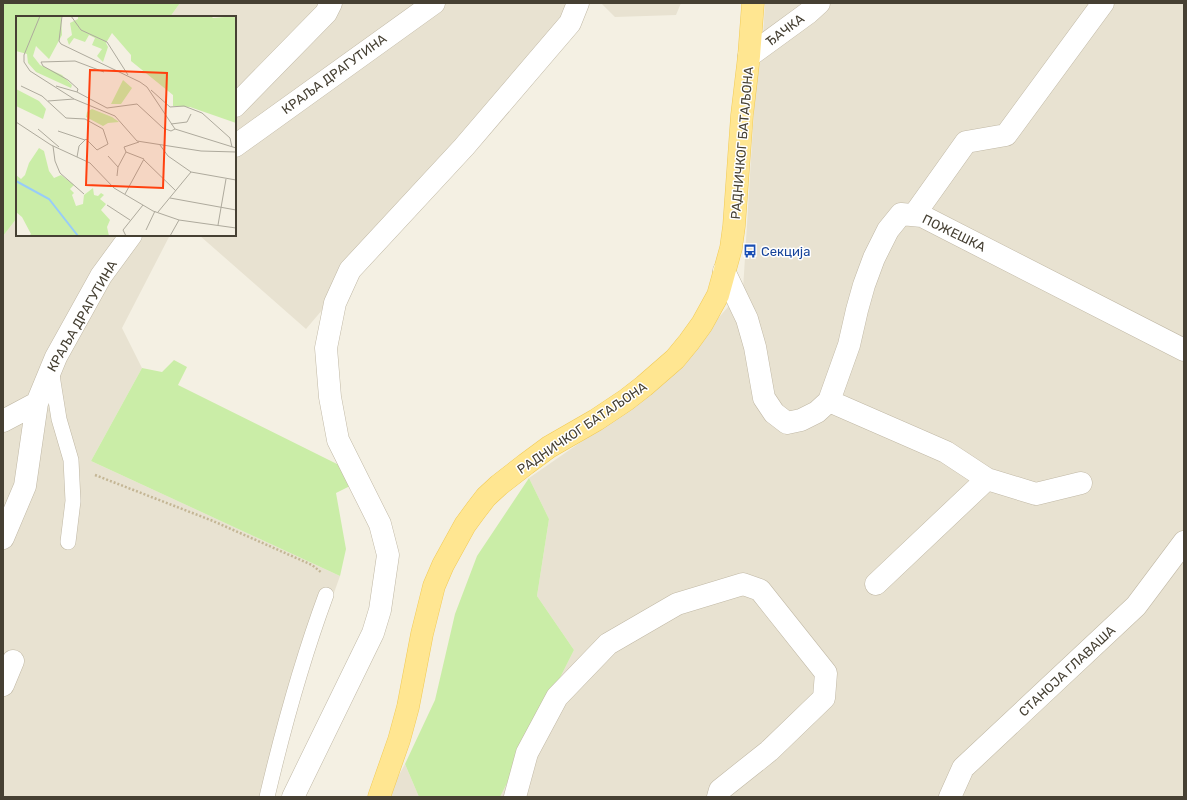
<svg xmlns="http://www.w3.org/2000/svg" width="1187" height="800" font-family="Rubik,sans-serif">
<rect width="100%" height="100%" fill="#f4f0e3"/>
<path fill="#e8e2d1" d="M 180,3 L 583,3 L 306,329 L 199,235 L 235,235 L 235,17 L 170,17 Z
M 601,3 L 681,3 L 676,15 L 615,17 Z
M 765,3 L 1184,3 L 1184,797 L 500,797 L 574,650 L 537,596 L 549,519 L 529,478 L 653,392 L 743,290 L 755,93 L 762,51 Z
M 17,218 L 17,235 L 170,235 L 122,328 L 142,368 L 91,461 L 340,576 L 261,797 L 3,797 L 3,236 Z
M 405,764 L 419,797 L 387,797 Z"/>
<path fill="#caeda7" d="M 3,3 L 180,3 L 170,17 L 17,17 L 17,218 L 3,236 Z
M 174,360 L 187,367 L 178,385 L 339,465 L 352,485 L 336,493 L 346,549 L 340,576 L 91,461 L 142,368 L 162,372 Z
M 529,478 L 549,519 L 537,596 L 574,650 L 500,797 L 419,797 L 405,764 L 435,700 L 455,614 L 477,556 Z"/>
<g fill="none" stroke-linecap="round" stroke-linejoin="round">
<g stroke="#c0b8a5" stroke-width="16">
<path id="service" d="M 51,369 L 59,419 L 71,460 L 73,501 L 68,542
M 267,797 C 283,729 302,660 326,595"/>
</g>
<g stroke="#c0b8a5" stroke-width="23">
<path id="minor" d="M 749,56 L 808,13 L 819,3
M 235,106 L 326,13 L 331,3
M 235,146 L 434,3
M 914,215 L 966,142 L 1006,135 L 1103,3
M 724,271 L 747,319 L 755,347 L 764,398 L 774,413 L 787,423 L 801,420 L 817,412 L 829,401 L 849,345 L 857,310 L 864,285 L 874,258 L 888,230 L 901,214 L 922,216 L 1184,350
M 829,401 L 946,452 L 987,479 L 1036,494 L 1081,483
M 3,421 L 37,403
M 3,538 L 25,486 L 37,403 L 56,357 L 101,276 L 131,235
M 876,584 L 987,479
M 3,685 L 13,661
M 293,797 L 373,633 L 380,610 L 388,555 L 380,524 L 338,440 L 330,397 L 326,348 L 335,303 L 350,270 L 464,147 L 570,23 L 578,3
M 515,797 L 527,753 L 557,697 L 608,644 L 677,604 L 743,584 L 760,590 L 826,673 L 824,698 L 769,751 L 720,790 L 718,797
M 950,797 L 963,768 L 1136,606 L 1184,542"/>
</g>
<g stroke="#f1ca55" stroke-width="23">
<path id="primary" d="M 379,797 L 399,740 L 408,707 L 422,634 L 434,586 L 443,565 L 465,525 L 476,510 L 486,497 L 499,485 L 526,464 L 549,447 L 596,420 L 626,400 L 644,386 L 675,359 L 689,342 L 702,324 L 718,295 L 731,248 L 734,226 L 742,115 L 749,56 L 753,3"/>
</g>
<path stroke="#c4b695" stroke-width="2.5" stroke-dasharray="2 2" stroke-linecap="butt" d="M 95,475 L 213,521 L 312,565 L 322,573"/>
<use href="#service" stroke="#fff" stroke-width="15"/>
<use href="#minor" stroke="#fff" stroke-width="22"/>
<use href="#primary" stroke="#ffe691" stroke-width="22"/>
</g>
<defs>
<g id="bus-bare" transform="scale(1.08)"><path d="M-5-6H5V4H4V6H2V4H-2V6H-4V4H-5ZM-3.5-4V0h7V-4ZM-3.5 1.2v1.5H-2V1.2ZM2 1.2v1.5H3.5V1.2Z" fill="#1a4fb4" stroke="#fff" stroke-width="2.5" paint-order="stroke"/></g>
</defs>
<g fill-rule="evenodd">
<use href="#bus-bare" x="750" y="251"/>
</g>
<g text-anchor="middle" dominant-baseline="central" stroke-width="3" stroke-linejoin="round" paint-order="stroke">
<g font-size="13" fill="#464033" stroke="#fff">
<text transform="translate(785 30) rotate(-37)">ЂАЧКА</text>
<text transform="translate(334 74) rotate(-36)">КРАЉА ДРАГУТИНА</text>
<text transform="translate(742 143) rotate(-85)">РАДНИЧКОГ БАТАЉОНА</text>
<text transform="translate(954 233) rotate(26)">ПОЖЕШКА</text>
<text transform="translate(82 316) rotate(-60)">КРАЉА ДРАГУТИНА</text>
<text transform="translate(582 428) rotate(-34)">РАДНИЧКОГ БАТАЉОНА</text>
<text transform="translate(1067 671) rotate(-43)">СТАНОЈА ГЛАВАША</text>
</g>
<g font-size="13" fill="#164399" stroke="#fff" text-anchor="start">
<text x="761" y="251">Секција</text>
</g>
</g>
<g transform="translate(16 16)">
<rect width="220" height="220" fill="#f4f0e3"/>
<path d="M 0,0 L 45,0 L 46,19 L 33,43 L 20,30 L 17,40 L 24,49 L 46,59 L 56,69 L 55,72 L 20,56 L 12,47 L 11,38 L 0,35 ZM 62,0 L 195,0 L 197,2 L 220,0 L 220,107 L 174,91 L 157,90 L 157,79 L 115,45 L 115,39 L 96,17 L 90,27 L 92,31 L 87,46 L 81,40 L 86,33 L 76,29 L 79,22 L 73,19 L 69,26 L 58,22 L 53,29 L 51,23 L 56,19 L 54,7 L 62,3 ZM 107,64 L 116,72 L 105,88 L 95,88 ZM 0,73 L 23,85 L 30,93 L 27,103 L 0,90 ZM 76,93 L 96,101 L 103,106 L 92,107 L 87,110 L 70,101 L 71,96 ZM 23,132 L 28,135 L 33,155 L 38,162 L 45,159 L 58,169 L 54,173 L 58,177 L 56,179 L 60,190 L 67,188 L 68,179 L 77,172 L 78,179 L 82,180 L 85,177 L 88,179 L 84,183 L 90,188 L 85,194 L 94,204 L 91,211 L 93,220 L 13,220 L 15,218 L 6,201 L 0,196 L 0,159 L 5,163 L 9,159 L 13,147 Z" fill="#caeda7"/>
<path fill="none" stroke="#98ccf8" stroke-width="2" d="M 0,165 L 33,183 L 62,220"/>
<path fill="none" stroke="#aeaa9d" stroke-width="1" d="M 24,0 L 8,39 L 8,46 L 14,55 L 58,83 L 99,100 L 121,125 L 185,135 L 220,136M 46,0 L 43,25 L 45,28 L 124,66 L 131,71 L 159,113 L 220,132M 55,0 L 65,14 L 91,26 L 112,59M 5,70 L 26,80 L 50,102 L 69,103 L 87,113 L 92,128 L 81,134 L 70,123 L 63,130 L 61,141M 40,70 L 61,76 L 91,92 L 121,88 L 147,112 L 155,115 L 159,113M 135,74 L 154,91 L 168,90 L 186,97 L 214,122 L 216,131M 61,76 L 62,73 L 52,64 L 27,50 L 25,46 L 59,45 L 88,56M 32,85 L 58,83M 0,106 L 35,129 L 74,147 L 98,172 L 137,195 L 163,204 L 220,212M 155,108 L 171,106 L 175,98M 22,113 L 43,131M 42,115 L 69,124M 144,129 L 152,140 L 175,156 L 220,164M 37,130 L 39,145 L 44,157 L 68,178M 92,140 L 102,151M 128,144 L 160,175M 101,160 L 102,151 L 110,136M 109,178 L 128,143 L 110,136 L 108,131 L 123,126M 154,182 L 220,194M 91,189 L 114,204M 142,196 L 175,156M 202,209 L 210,163M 130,214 L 139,195M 110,220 L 107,214 L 127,189M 154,220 L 163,204"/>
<path fill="#ff400f" fill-opacity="0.15" stroke="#ff400f" stroke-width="2" d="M 74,54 L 151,57 L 147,172 L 70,169 Z"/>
<rect width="220" height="220" fill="none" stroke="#464033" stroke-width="2"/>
</g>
<rect width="1187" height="800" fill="none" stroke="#464033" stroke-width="8"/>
</svg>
